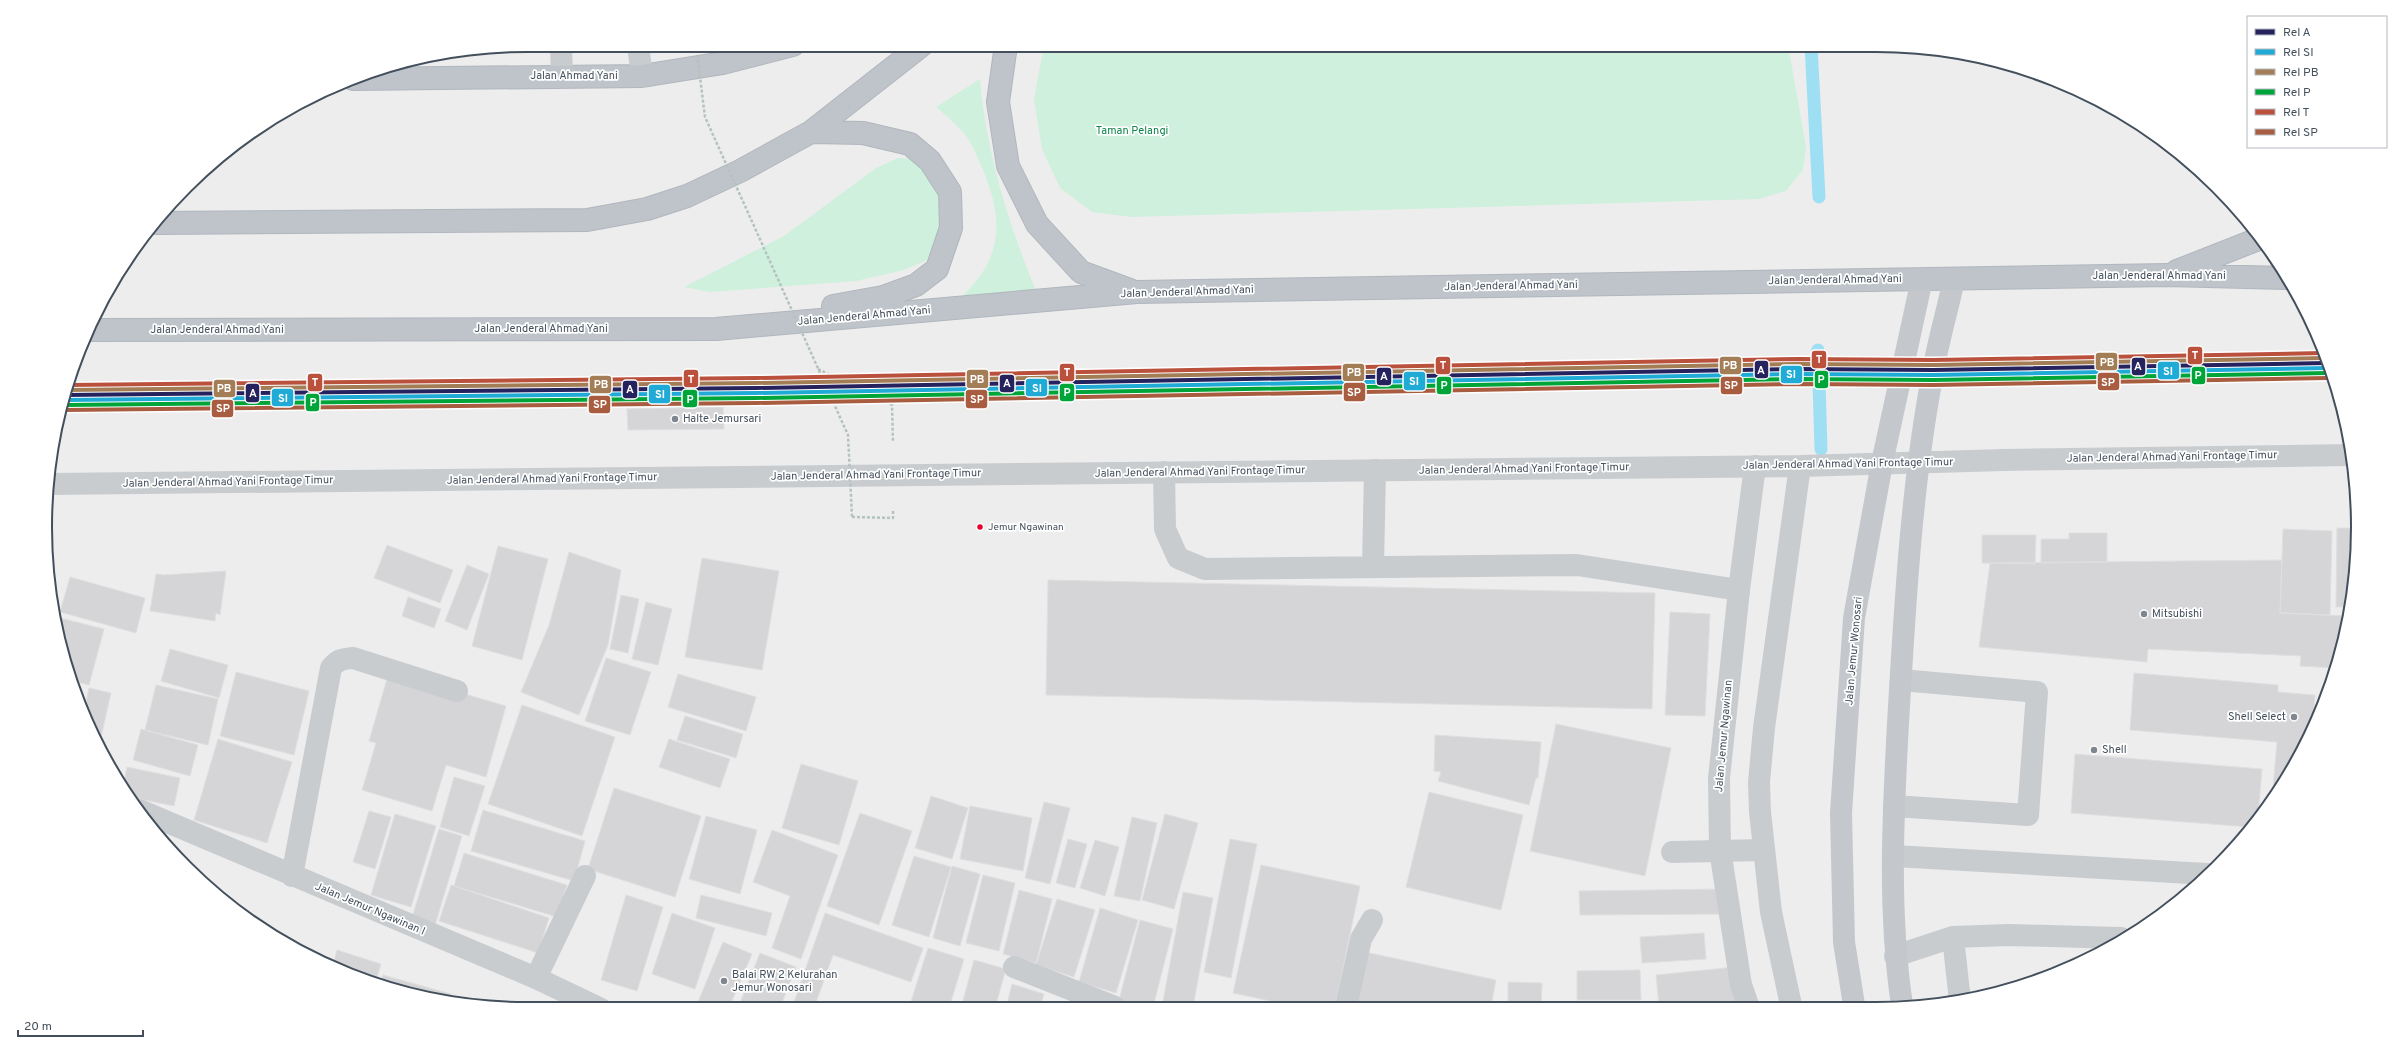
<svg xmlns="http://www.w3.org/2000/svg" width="2403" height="1054" font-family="Overpass,sans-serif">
<rect width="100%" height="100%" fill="#eeeded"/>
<path fill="#cef0dc" d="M 1044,45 L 1788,45 L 1806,147 L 1803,170 L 1786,191 L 1759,199 L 1131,217 L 1092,212 L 1060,188 L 1042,149 L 1034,99 Z
M 980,79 C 986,154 1010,229 1039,298 L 955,303 C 1001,263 1006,225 983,170 C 977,157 972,142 963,132 C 955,123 945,115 936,107 Z
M 898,158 L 918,159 L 948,204 L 939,255 L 904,270 L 856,281 L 710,292 L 684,287 L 784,236 L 876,168 Z"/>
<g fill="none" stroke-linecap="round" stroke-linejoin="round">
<path stroke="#9edff3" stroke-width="13" d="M 1811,45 L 1819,197
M 1818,350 L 1821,449"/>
</g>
<path fill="#d5d5d7" stroke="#dfdfe0" d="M 723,407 L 724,429 L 628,430 L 627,409 Z
M 2337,528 L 2356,528 L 2354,590 L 2350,607 L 2336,607 Z
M 2283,529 L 2332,531 L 2330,615 L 2280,613 Z
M 2069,533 L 2107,533 L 2107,562 L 2041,563 L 2041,539 L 2069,539 Z
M 1982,535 L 2036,535 L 2035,564 L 1982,563 Z
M 387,545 L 453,570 L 440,603 L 374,578 Z
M 498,546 L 548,559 L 522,660 L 472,646 Z
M 569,552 L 621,570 L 608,645 L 579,715 L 521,692 L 549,625 Z
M 702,558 L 779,571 L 762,670 L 685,657 Z
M 2282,560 L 2280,613 L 2348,616 L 2336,668 L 2300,666 L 2301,656 L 2148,649 L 2147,662 L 1979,647 L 1990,563 Z
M 467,565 L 489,574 L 467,630 L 445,621 Z
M 226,571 L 220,615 L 216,613 L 215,621 L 150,611 L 156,574 L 164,575 Z
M 70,577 L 145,598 L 136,633 L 60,612 Z
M 1048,580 L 1655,593 L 1652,709 L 1046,695 Z
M 621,595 L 639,599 L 628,653 L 610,649 Z
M 408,597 L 441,609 L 434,628 L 402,616 Z
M 646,602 L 672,609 L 658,665 L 632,659 Z
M 1670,612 L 1710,614 L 1705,716 L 1665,715 Z
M 56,617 L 104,629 L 89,685 L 70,680 L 55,622 Z
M 170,649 L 228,665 L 219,698 L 161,681 Z
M 606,658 L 651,672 L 630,735 L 585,721 Z
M 236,672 L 309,691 L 294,755 L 220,736 Z
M 389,672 L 506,706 L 486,777 L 446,765 L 432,811 L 362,790 L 376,743 L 369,741 Z
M 2134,673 L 2278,685 L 2278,692 L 2315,695 L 2313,720 L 2272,800 L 2277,742 L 2130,730 Z
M 678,674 L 756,697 L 746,731 L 668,707 Z
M 156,685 L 218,699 L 208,745 L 145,730 Z
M 89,688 L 111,693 L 99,746 L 84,711 Z
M 75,691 L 81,693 L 79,700 Z
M 522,705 L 615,737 L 582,836 L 488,804 Z
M 685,716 L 743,734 L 736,758 L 677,740 Z
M 1556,724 L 1671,748 L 1645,876 L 1530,851 Z
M 141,729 L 198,745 L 190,776 L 133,760 Z
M 1435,735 L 1541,742 L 1538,778 L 1536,778 L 1529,805 L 1438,781 L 1441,772 L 1434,771 Z
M 218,739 L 292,762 L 267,843 L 194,820 Z
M 669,739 L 730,759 L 720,788 L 659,767 Z
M 2075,754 L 2262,769 L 2258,816 L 2249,827 L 2071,813 Z
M 801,764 L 858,781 L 839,845 L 782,828 Z
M 127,767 L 180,778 L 174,806 L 130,797 L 123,787 Z
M 454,777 L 485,786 L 469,836 L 440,827 Z
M 614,788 L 701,816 L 675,897 L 588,869 Z
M 1429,792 L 1523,815 L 1501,910 L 1406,887 Z
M 931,796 L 968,808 L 952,859 L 915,848 Z
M 1044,802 L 1070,808 L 1050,884 L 1025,878 Z
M 970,806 L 1032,818 L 1023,871 L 960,859 Z
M 483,810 L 585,841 L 574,881 L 471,851 Z
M 369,811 L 391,817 L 375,869 L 353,862 Z
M 860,813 L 912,831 L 879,925 L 827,906 Z
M 395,814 L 436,826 L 411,907 L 371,895 Z
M 1165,814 L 1198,823 L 1174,909 L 1142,900 Z
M 706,816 L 757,830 L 740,894 L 689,879 Z
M 1132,817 L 1157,823 L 1140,901 L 1114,896 Z
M 439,829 L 462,836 L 435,925 L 412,918 Z
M 772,830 L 838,855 L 801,959 L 772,948 L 790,896 L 753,882 Z
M 1068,839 L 1087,844 L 1075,888 L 1056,883 Z
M 1230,839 L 1257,844 L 1231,978 L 1204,972 Z
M 1095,840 L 1119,847 L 1105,896 L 1080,888 Z
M 464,853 L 567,885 L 557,917 L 454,886 Z
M 914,856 L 951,867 L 929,937 L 892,925 Z
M 1261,865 L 1360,886 L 1335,1007 L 1298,1007 L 1233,993 Z
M 952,866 L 980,874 L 960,946 L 933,938 Z
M 983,875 L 1015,883 L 999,951 L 966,943 Z
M 451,885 L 549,918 L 538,953 L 439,921 Z
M 1724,889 L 1725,914 L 1580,915 L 1579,891 Z
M 1019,890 L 1052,899 L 1036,963 L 1003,954 Z
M 1183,892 L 1213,898 L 1193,1007 L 1162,1007 Z
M 626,895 L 663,907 L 637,991 L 601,980 Z
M 701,895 L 772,913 L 766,936 L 696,918 Z
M 1057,899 L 1095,910 L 1074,977 L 1036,965 Z
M 1100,908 L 1138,920 L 1116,993 L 1079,982 Z
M 672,913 L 715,928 L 695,989 L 652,974 Z
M 825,913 L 923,948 L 911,982 L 833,955 L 814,1008 L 792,1008 Z
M 1140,920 L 1173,929 L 1153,1007 L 1131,1007 L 1118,1004 Z
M 1704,933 L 1706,959 L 1642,963 L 1640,937 Z
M 723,942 L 752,954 L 729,1008 L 695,1009 Z
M 928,948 L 964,959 L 949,1008 L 909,1008 Z
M 337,950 L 381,964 L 375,984 L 333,966 Z
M 1365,952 L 1496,980 L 1491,1006 L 1354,1007 Z
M 760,953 L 796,967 L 780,1008 L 738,1008 Z
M 2092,957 L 2089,959 L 2072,966 L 2072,958 Z
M 2092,957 L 2089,959 L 2072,966 L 2072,958 Z
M 974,960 L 1006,969 L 995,1008 L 961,1008 Z
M 1735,967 L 1739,1002 L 1707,1006 L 1659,1006 L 1656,975 Z
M 1640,970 L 1641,1000 L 1577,1000 L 1577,971 Z
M 383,975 L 451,994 L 449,1001 L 433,1000 L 380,986 Z
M 1508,982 L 1542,983 L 1541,1006 L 1508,1006 Z
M 1012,984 L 1044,994 L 1040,1007 L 1006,1008 Z
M 474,999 L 492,1006 L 472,1004 Z
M 1057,1003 L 1073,1007 L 1056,1007 Z"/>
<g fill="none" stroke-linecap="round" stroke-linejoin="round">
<g stroke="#b1b7be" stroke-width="24">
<path id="trunk" d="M 1006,45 L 998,102 L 1008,166 L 1037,224 L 1081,272 L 1130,290
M 353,79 L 642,76 L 723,63 L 793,45
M 811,132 L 863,133 L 910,144 L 930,161 L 950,192 L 951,228 L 937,269 L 916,285 L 883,297 L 833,306
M 155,223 L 587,220 L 647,209 L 687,196 L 740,171 L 811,132 L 922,45
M 2177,271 L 2261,238
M 90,330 L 716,329 L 1137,292 L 2167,275 L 2286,278"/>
</g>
<path stroke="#b4c3bf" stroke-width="2.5" stroke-dasharray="3 2" stroke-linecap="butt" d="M 818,369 L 892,405 L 893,442
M 852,517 L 893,518 L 893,509"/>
<path stroke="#c9cccf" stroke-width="22" d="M 561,45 L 562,76
M 638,45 L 642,76
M 1164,472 L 1165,529 L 1178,558 L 1205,569 L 1577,565 L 1739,590
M 1373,567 L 1375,470
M 1894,806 L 2028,815 L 2037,692 L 1901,680
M 1672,852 L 1764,850
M 1894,856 L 2207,874
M 1953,937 L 1960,1001
M 1895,956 L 1953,937 L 2009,935 L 2121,938"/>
<path stroke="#c9cccf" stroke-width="22" d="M 139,810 L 536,978 L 601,1009
M 292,876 L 331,668 C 338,659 343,659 353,658 L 457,691
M 1014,967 L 1115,1007
M 536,978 L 585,876
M 1748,1005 L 1741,985 L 1720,850 L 1719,778 L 1739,590 L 1755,466
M 1346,1007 L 1361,939 L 1372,920"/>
<path stroke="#c9cccf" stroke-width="22" d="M 49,484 L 1800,466 L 2003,460 L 2350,455
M 1791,1005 L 1771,912 L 1760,812 L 1759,782 L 1764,728 L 1800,466"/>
<path stroke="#c4c8cd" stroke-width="22" d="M 1854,1005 L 1844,942 L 1841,813 L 1854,618 L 1882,463 L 1922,279
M 1902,1005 C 1888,912 1893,816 1898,723 C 1905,606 1911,487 1933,372 C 1938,341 1948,309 1954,279"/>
<use href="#trunk" stroke="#bec4c9" stroke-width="22"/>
<path stroke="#b4c3bf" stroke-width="2.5" stroke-dasharray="3 2" stroke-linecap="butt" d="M 696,45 L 705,117 L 848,435 L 852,517"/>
<g stroke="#fff" stroke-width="7">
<path id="rail-1" d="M 64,395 L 756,388 L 1798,369 L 1933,370 L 2327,363"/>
</g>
<g stroke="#fff" stroke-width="7">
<path id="rail-2" d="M 64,400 L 756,393 L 1798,374 L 1933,375 L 2327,368"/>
</g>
<g stroke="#fff" stroke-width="7">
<path id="rail-3" d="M 66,390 L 756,383 L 1798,364 L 1933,365 L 2325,358"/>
</g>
<g stroke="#fff" stroke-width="7">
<path id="rail-4" d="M 64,405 L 756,398 L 1798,379 L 1933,380 L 2327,373"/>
</g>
<g stroke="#fff" stroke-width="7">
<path id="rail-5" d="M 67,385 L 756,378 L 1798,359 L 1933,360 L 2323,353"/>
</g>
<g stroke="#fff" stroke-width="7">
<path id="rail-6" d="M 64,410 L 756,403 L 1798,384 L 1933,385 L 2327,378"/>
</g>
<use href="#rail-1" stroke="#26225e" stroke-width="4"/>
<use href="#rail-2" stroke="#20abd6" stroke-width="4"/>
<use href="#rail-3" stroke="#a27d56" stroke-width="4"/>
<use href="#rail-4" stroke="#00a53a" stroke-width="4"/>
<use href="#rail-5" stroke="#ba513d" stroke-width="4"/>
<use href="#rail-6" stroke="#a95d40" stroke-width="4"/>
</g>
<g fill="#7f868f" stroke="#fff" stroke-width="1.5">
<circle cx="675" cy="419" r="4"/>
<circle cx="2144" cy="614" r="4"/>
<circle cx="2294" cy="717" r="4"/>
<circle cx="2094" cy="750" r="4"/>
<circle cx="724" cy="981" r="4"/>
</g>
<circle fill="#e4002b" stroke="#fff" stroke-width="1.5" cx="980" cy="527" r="3.5"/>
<g text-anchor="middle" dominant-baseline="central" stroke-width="3.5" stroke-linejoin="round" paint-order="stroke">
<g font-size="10" fill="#434f5c" stroke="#fff" text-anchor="start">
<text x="988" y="527">Jemur Ngawinan</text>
</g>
<g font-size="11" fill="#434f5c" stroke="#fff">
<text x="574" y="76">Jalan Ahmad Yani</text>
<text x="2159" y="276">Jalan Jenderal Ahmad Yani</text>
<text transform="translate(1835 280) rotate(-1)">Jalan Jenderal Ahmad Yani</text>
<text transform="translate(1511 286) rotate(-1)">Jalan Jenderal Ahmad Yani</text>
<text transform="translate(1187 292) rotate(-2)">Jalan Jenderal Ahmad Yani</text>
<text transform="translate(864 316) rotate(-5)">Jalan Jenderal Ahmad Yani</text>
<text x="541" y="329">Jalan Jenderal Ahmad Yani</text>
<text x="217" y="330">Jalan Jenderal Ahmad Yani</text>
<text transform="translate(2172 457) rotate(-1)">Jalan Jenderal Ahmad Yani Frontage Timur</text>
<text transform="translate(1848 464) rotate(-1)">Jalan Jenderal Ahmad Yani Frontage Timur</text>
<text transform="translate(1524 469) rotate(-1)">Jalan Jenderal Ahmad Yani Frontage Timur</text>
<text transform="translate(1200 472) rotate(-1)">Jalan Jenderal Ahmad Yani Frontage Timur</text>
<text transform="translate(876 475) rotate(-1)">Jalan Jenderal Ahmad Yani Frontage Timur</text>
<text transform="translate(552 479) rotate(-1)">Jalan Jenderal Ahmad Yani Frontage Timur</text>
<text transform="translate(228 482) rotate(-1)">Jalan Jenderal Ahmad Yani Frontage Timur</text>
<text transform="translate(1854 651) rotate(-85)">Jalan Jemur Wonosari</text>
<text transform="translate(1724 736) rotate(-85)">Jalan Jemur Ngawinan</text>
<text transform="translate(370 909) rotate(23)">Jalan Jemur Ngawinan I</text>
</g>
<g font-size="11" fill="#0d844b" stroke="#fff">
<text x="1132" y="131">Taman Pelangi</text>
</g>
<g font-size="11" fill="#434f5c" stroke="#fff" text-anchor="start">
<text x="683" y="419">Halte Jemursari</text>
<text x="2152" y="614">Mitsubishi</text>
<text x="2286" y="717" text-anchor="end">Shell Select</text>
<text x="2102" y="750">Shell</text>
<text x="732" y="975">Balai RW 2 Kelurahan<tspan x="732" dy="13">Jemur Wonosari</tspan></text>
</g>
</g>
<path d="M0 0H2403V1054H0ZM527 52H1876A475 475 0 0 1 2351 527V527A475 475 0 0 1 1876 1002H527A475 475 0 0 1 52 527V527A475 475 0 0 1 527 52Z" fill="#fff" fill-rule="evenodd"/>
<path fill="none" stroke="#434f5c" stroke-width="2" d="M527 52H1876A475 475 0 0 1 2351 527V527A475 475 0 0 1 1876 1002H527A475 475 0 0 1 52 527V527A475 475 0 0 1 527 52Z"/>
<g stroke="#fff" stroke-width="1.5">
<rect x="2187" y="346" width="16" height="19" rx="4" fill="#ba513d"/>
<rect x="1811" y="350" width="16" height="19" rx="4" fill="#ba513d"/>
<rect x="2095" y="352" width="23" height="19" rx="4" fill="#a27d56"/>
<rect x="1719" y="356" width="23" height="19" rx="4" fill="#a27d56"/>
<rect x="1435" y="356" width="16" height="19" rx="4" fill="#ba513d"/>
<rect x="2131" y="357" width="15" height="19" rx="4" fill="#26225e"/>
<rect x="1754" y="360" width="15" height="19" rx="4" fill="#26225e"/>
<rect x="2157" y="361" width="23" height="19" rx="4" fill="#20abd6"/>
<rect x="1342" y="363" width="23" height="19" rx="4" fill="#a27d56"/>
<rect x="1059" y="363" width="16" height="19" rx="4" fill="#ba513d"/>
<rect x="1780" y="365" width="23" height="19" rx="4" fill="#20abd6"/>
<rect x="2191" y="366" width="15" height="19" rx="4" fill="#00a53a"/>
<rect x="1376" y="367" width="16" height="19" rx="4" fill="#26225e"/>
<rect x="683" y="369" width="16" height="19" rx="4" fill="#ba513d"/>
<rect x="966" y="369" width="23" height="20" rx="4" fill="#a27d56"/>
<rect x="1814" y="370" width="15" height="19" rx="4" fill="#00a53a"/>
<rect x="1403" y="371" width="23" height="20" rx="4" fill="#20abd6"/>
<rect x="2097" y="372" width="23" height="19" rx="4" fill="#a95d40"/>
<rect x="307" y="373" width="16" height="19" rx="4" fill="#ba513d"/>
<rect x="999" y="374" width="16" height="19" rx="4" fill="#26225e"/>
<rect x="589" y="375" width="23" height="19" rx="4" fill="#a27d56"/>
<rect x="1720" y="376" width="23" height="19" rx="4" fill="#a95d40"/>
<rect x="1436" y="376" width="16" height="19" rx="4" fill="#00a53a"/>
<rect x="1025" y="378" width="23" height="19" rx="4" fill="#20abd6"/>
<rect x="213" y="379" width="23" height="19" rx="4" fill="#a27d56"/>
<rect x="622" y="380" width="16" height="19" rx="4" fill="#26225e"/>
<rect x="1343" y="382" width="23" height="20" rx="4" fill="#a95d40"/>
<rect x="1059" y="383" width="16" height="19" rx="4" fill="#00a53a"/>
<rect x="245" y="383" width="15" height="20" rx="4" fill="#26225e"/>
<rect x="648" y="384" width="23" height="20" rx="4" fill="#20abd6"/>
<rect x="271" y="388" width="23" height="19" rx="4" fill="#20abd6"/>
<rect x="682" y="389" width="16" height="19" rx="4" fill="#00a53a"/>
<rect x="965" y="389" width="23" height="20" rx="4" fill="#a95d40"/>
<rect x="305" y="393" width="15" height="19" rx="4" fill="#00a53a"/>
<rect x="588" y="395" width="23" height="19" rx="4" fill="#a95d40"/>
<rect x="211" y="399" width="23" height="19" rx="4" fill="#a95d40"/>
</g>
<g font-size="11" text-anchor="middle" font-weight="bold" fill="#fff">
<text x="2195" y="359">T</text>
<text x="1819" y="363">T</text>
<text x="2107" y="366">PB</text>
<text x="1730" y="369">PB</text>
<text x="1443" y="369">T</text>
<text x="2138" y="370">A</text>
<text x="1761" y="374">A</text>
<text x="2168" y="375">SI</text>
<text x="1354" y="376">PB</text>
<text x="1067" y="376">T</text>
<text x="1791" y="378">SI</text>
<text x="2198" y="379">P</text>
<text x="1384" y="380">A</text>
<text x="691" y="383">T</text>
<text x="977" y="383">PB</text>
<text x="1821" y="383">P</text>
<text x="1414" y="385">SI</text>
<text x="2108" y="386">SP</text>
<text x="315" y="386">T</text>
<text x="1007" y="387">A</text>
<text x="601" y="388">PB</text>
<text x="1731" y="389">SP</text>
<text x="1444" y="389">P</text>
<text x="1037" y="392">SI</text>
<text x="224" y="392">PB</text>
<text x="630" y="393">A</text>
<text x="1354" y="396">SP</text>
<text x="1067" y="396">P</text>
<text x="253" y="397">A</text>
<text x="660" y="398">SI</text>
<text x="283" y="402">SI</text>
<text x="690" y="403">P</text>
<text x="977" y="403">SP</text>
<text x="313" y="406">P</text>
<text x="600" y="408">SP</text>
<text x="223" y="412">SP</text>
</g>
<rect x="2247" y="16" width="140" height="132" fill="#ffffff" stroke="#b4b9be"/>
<rect x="2255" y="29" width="20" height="6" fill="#26225e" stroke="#b4b9be"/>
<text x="2283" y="36" font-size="12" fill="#434f5c">Rel A</text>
<rect x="2255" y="49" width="20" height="6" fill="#20abd6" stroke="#b4b9be"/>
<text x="2283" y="56" font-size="12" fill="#434f5c">Rel SI</text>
<rect x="2255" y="69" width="20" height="6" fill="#a27d56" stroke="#b4b9be"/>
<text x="2283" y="76" font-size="12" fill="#434f5c">Rel PB</text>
<rect x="2255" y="89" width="20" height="6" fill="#00a53a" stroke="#b4b9be"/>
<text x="2283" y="96" font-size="12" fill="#434f5c">Rel P</text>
<rect x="2255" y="109" width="20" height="6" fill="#ba513d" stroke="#b4b9be"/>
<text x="2283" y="116" font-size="12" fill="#434f5c">Rel T</text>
<rect x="2255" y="129" width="20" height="6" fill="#a95d40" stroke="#b4b9be"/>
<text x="2283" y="136" font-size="12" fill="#434f5c">Rel SP</text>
<path d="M18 1030v6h125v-6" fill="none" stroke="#434f5c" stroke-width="2"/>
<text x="24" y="1030" font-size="12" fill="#434f5c" stroke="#ffffff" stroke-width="3" paint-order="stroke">20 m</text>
</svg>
